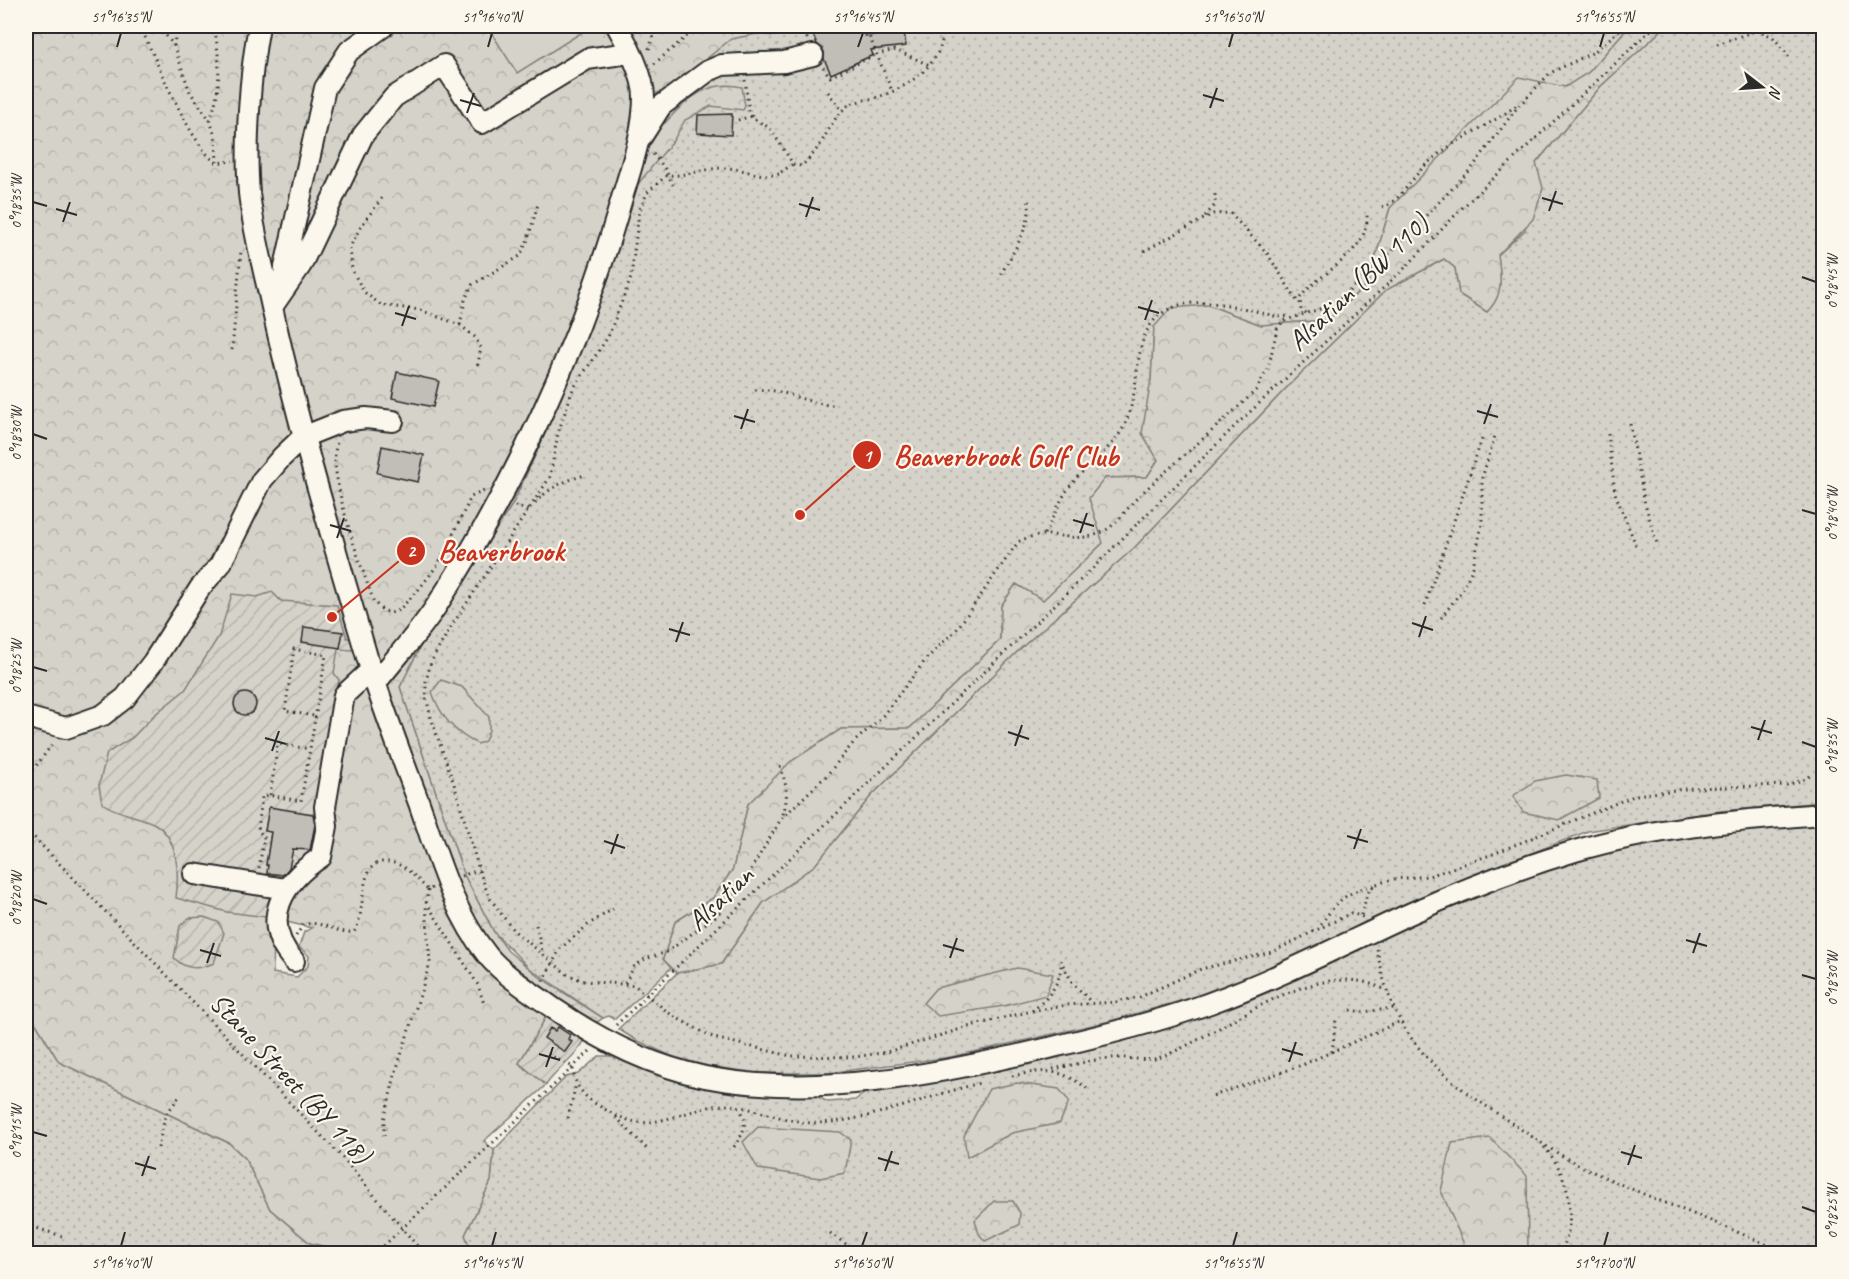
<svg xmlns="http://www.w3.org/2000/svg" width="1849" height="1279" font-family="Caveat,sans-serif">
<defs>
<pattern id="grass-dots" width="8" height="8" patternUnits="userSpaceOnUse" patternTransform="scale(1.5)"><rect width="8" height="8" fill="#d5d2c9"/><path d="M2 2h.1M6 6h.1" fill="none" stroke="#b7b4ad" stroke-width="1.8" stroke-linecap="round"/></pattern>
<pattern id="forest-crowns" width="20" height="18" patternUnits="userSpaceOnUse" patternTransform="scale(1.5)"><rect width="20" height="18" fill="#d5d2c9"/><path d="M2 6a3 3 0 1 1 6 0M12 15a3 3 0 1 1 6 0" fill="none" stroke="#b7b4ad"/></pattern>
<pattern id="garden-furrows" width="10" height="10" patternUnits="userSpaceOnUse" patternTransform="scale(1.5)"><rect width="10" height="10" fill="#d5d2c9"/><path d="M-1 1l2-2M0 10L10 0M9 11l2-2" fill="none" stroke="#b7b4ad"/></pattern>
</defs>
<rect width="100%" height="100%" fill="#f3efe4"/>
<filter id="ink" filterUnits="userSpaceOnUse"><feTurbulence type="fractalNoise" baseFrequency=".0167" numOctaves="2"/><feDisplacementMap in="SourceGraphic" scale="12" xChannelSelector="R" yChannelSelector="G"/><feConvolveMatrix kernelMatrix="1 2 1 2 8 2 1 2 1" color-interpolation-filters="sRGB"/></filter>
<g filter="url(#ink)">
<path fill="url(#grass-dots)" stroke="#807e7a" stroke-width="1.5" d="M 738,26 L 1629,26 L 1589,72 L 1390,208 L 1368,283 L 1328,320 L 1261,325 L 1208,305 L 1154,327 L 1151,380 L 1158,460 L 1147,477 L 1105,478 L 1103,543 L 1043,601 L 1016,584 L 1001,606 L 1000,640 L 910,728 L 841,729 L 748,804 L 733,869 L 713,898 L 675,922 L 663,959 L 671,968 L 615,1019 L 609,1016 L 603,1018 L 528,967 L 494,932 L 464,875 L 400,687 L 420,647 L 512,505 L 540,445 L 608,280 L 647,155 L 657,93 Z
M 1666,26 L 1823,26 L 1823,802 L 1720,811 L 1588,831 L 1427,894 L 1256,973 L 1191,998 L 1106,1022 L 951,1057 L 828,1073 L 756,1073 L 707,1066 L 671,1056 L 636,1040 L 618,1029 L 677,973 L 721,964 L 763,903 L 815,865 L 871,796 L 1021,648 L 1134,548 L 1290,384 L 1386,290 L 1444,259 L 1455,268 L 1459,294 L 1487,312 C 1503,295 1501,277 1498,255 L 1525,230 L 1536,163 L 1601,86 Z
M 1823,825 L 1823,1253 L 472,1254 L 465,1235 L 491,1181 L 494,1150 L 566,1077 L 578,1074 L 599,1056 L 616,1056 L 695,1086 L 744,1094 L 814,1095 L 828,1102 L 855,1100 L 865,1093 C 986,1075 1107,1051 1223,1010 C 1297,984 1365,943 1438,913 C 1489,892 1541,871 1594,856 C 1668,836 1748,828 1823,825 Z
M 26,1007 L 59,1062 L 229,1143 L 245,1158 L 270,1209 L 310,1243 L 335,1249 L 337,1253 L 26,1253 Z"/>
<path fill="url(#forest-crowns)" stroke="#807e7a" stroke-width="1.5" fill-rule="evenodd" d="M 26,26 L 786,26 L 793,30 L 775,36 L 757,34 L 731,39 L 668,90 L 657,93 L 665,123 C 686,99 709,79 742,87 L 745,106 L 743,110 L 711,106 L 685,120 L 673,141 L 637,185 L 608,280 L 540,445 L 512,505 L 420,647 L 400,687 L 464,875 L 494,932 L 508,951 L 541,978 L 603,1018 L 596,1023 L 549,1012 L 519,1063 L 546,1085 L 484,1141 L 494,1150 L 491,1181 L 465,1235 L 472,1253 L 337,1253 L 335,1249 L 310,1243 L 270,1209 L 245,1158 L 229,1143 L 59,1062 L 26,1007 ZM 270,918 L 312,928 L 304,932 L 299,947 L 309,956 L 308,966 L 297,977 L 273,973 L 274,940 Z
M 1629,26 L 1666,26 L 1601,86 L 1536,163 L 1543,188 L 1533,219 L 1498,255 C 1501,278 1504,295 1487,312 L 1459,294 L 1455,268 L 1444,259 L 1386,290 L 1290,384 L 1134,548 L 1021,648 L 871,796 L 815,865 L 763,903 L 721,964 L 677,973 L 663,959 L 675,922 L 713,898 L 733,869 L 748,804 L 790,762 L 841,729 L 910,728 L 1000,640 L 1001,606 L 1016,584 L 1043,600 L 1103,543 L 1089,498 L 1105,478 L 1147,477 L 1158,460 L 1142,433 L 1151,380 L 1154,327 L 1171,308 L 1208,305 L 1261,325 L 1328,320 L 1368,283 L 1390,208 L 1519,77 L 1565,87 L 1589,72 Z
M 441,680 L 462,687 L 489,717 L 489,730 L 485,741 L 478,744 C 455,734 440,715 432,692 Z
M 1566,775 L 1597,780 L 1599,798 L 1559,820 L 1523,812 L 1513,796 L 1535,781 Z
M 1017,968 L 1053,974 L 1046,995 L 1004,1006 L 938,1016 L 923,1003 L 936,988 Z
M 1017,1083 L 1059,1089 L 1069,1101 L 1060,1123 L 1012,1133 L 967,1157 L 964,1136 L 989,1089 Z
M 758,1127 L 840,1132 L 851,1140 L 845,1173 L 820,1178 L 758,1169 L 743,1142 Z
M 1490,1138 L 1527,1176 L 1528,1250 L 1466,1249 L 1441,1191 L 1452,1143 Z
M 994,1201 L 1013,1201 L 1020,1213 L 1019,1225 L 985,1241 L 979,1234 L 975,1220 Z"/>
<path fill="url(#garden-furrows)" stroke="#807e7a" stroke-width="1.5" d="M 272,592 L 281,601 L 337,605 L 347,638 L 354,639 L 352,650 L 338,649 L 334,673 L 339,680 L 317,822 L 269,808 L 265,831 L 271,832 L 266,865 L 274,874 L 266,917 L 227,912 L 176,898 C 179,875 179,838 155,824 C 138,815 119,815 102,803 L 99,785 L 107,753 L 133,737 L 153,716 L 185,690 L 219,636 L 232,594 L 257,597 Z
M 204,917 L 218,922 L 224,933 L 214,963 C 199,969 187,971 174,958 L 180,926 L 189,918 Z
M 549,1012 L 585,1039 C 580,1053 556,1070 546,1085 L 519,1063 Z"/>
<path fill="#d5d2c9" stroke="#807e7a" stroke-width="1.5" d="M 487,26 L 580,26 L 584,31 L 517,73 Z"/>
<path fill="#c0beb6" stroke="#2b2b2b" stroke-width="1.5" d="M 809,26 L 860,26 L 865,36 L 904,31 L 906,46 L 871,50 L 873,55 L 831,74 L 824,59 L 824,52 L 817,44 Z
M 732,114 L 731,135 L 697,133 L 698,115 Z
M 397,372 L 439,381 L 433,407 L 392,398 Z
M 382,446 L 424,455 L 418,482 L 377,473 Z
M 304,627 L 343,632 L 340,648 L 302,642 Z
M234 704a11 11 0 1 1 22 0a11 11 0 1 1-22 0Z
M 269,807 L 313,814 L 315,825 L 310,850 L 293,849 L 289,868 L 283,875 L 267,873 L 268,865 L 266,865 L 271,832 L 265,831 Z
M 558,1027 L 570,1035 L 568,1039 L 572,1042 L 565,1052 L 544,1038 L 550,1028 L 555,1031 Z"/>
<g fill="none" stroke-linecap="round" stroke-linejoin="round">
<g stroke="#2b2b2b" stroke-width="24">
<path id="minor" d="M 259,26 C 250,72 245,145 249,193 C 253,228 262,263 270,298 C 296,419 332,538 367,657 C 382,706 401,755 419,803 C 437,854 453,913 488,956 C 506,977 531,992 553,1008 C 598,1039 652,1066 705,1077 C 819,1099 939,1074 1049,1048 C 1103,1035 1158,1022 1210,1003 C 1278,978 1342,945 1407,915 C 1462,890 1518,868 1575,851 C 1655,827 1741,820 1824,814
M 642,136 L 661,106 L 708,71 L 722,65 L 784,62 L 813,55
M 283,288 L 285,267 L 325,88 L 349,51 L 384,26
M 272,307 L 301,265 L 363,135 L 394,97 L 444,65 L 482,123 L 587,59 L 629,53
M 375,684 C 395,658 419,633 437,605 C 513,488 579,346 618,212 C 628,175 644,135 644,97 C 644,76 627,43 617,26
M 26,717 L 66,728 L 103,715 L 125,698 L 153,662 L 200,588 L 220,565 L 262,480 L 282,457 L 303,437 L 343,421 L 366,418 L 393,421
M 194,874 L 286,889
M 294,961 C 258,921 283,882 321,857 L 327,826 L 325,807 L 344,695 L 371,670"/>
</g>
<path stroke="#2b2b2b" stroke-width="3" stroke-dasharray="1.5 4.5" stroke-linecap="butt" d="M 140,26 C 155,57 191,147 217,163 L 233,161
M 159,26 L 174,46 L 190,92 L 210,120 C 222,89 220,58 214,26
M 432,26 L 435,29
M 803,26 L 808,41
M 865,26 L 892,91
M 1717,44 L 1758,30 L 1773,37 L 1792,60
M 174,46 L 176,26
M 649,49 L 657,26
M 882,53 L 896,50 L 929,65
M 654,64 L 699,26
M 823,67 L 830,77 L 877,54
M 745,80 L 749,112 L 754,119 L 770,128 L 793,164 L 801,166 C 824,148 828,122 846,107 C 855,100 870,100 881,96 C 908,87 942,64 943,33 L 936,26
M 828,92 L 842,111
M 210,120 L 216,140 L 217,162
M 738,120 L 752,116
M 653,154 L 664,167 L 673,185
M 781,172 L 793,164
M 779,174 C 759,178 746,169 727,168 C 706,167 688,177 667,175 L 647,193 L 639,212 L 631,278 L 608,337 L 573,389 L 558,433 L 550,477 L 449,630 L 431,662 L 426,681 L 426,698 L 432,721 L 455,787 L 479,870 L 489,897 L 513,930 L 567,974 L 583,981 L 634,985 L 673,1016 L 714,1038 L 791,1056 L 855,1057 L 887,1052 L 974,1025 L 1032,1011 L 1067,1005 L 1116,1002 L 1140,997 L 1201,969 L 1272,952 L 1351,913 L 1365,918
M 382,198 L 361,226 L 350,247 L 352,270 L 364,292 L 381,305 L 420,310 L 460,325 L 475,337 L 481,348 L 477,369
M 1382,207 C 1402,201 1412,176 1428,163 C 1454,139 1488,127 1517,105
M 1205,216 L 1215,205 L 1215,190
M 1144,251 L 1213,214 L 1230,213 L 1267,253 L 1299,304
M 1001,274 C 1010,258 1037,216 1027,199
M 1306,313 L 1301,310 L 1300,298 C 1320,271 1369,254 1367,215
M 460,325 L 465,300 L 472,285 L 520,256 L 527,242 L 538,204
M 232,350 L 241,250
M 755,390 C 783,387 807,405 834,405
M 1630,424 L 1645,504 L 1658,547
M 1608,434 L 1615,493 L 1637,548
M 337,443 C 326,472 362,569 374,602 L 382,610 L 391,613 L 399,610 L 419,589 L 439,563 L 471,497 L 486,490
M 535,503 C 550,487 564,481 585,475
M 515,506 L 528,510
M 1044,534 C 1054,518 1059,500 1071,485 C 1086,464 1110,452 1123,428 C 1136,403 1135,374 1141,347 C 1157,281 1232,305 1278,317 L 1290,316
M 1425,605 L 1482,439
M 1441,618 L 1463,589 L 1473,567 L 1482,524 L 1482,478 L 1495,436
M 780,766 C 787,786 789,797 782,817
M 26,780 L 53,743
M 270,795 L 278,744 L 310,749
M 26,829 L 340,1155 L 424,1254
M 259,868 L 264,837 L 258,830 L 262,797 L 268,795 L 301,801 L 326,655 L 294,649 L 285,711 L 315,716
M 461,876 L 479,870
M 426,902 L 478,985 L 484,1004
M 1361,915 L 1368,892 L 1376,884 L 1394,879 L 1429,876 L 1493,854 L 1636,795 L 1693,788 L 1787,785 L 1806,779 L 1812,773
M 1321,924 C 1338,900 1345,893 1374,885
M 536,925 L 543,955
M 296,936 L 303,925 C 322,919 335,934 354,932 C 367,914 357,865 382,862 C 403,860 415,877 428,890 L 432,888
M 1377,949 C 1392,1038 1435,1073 1507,1120 C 1530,1135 1552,1151 1577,1164 C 1645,1198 1718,1221 1787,1254
M 1063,965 L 1072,982 L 1091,1002
M 543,981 L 560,949 L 589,924 L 613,909
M 625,983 L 634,967 L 645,959 L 667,952 L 717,915 L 740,888 L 781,819 L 827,775 L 854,742 L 881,718 L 927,658 L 957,629 L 1018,542 C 1050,525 1068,545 1098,534 C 1117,527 1127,507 1141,494 C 1179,459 1219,426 1256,390 L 1268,369 L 1277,329 L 1283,321 L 1335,304 L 1387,256 L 1472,168 L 1516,109 L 1550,73 L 1594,52 L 1624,26
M 1350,1010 L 1363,1012 L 1394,1008
M 1032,1011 C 1049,997 1062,983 1061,960
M 616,1025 L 1091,570 L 1237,424 L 1406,267 L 1463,207 L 1655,26
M 1332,1052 L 1336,1019
M 548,1054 L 573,1067 C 573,1083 583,1096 596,1104 C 640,1131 648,1124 694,1111 C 704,1108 715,1105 726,1105 C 756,1107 785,1123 816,1123 C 870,1122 927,1096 980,1083
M 1053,1069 C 1072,1065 1092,1060 1111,1058 C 1127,1056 1146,1063 1161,1057 C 1226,1033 1315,952 1385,990
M 1012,1076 C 1046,1069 1062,1068 1090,1091
M 1213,1096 L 1302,1065 L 1401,1021
M 616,1117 L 648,1150
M 568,1118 L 576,1084
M 384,1136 L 384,1120 L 396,1071 L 430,963 L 426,905 L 428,890
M 734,1147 C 743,1134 749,1123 740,1109
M 1544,1147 C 1570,1175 1578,1220 1560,1254
M 158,1148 L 165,1116 L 181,1094
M 1823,1200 L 1824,1200
M 26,1225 L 65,1237
M 830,1233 L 860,1254
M 375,1254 L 590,1051"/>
<use href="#minor" stroke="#fbf7ec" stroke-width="20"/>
</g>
</g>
<path fill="none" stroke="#2b2b2b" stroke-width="2" d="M 117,47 L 121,33M 488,47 L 492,33M 858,47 L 863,33M 1229,47 L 1233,33M 1600,47 L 1604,33M 1203,95 L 1224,101M 460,100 L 481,106M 1210,108 L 1217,88M 467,113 L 474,93M 1542,198 L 1563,204M 33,202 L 47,206M 799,204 L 820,210M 56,209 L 77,215M 1549,211 L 1556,191M 806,217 L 813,197M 63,222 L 70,202M 1802,277 L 1816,282M 1138,307 L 1159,313M 395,313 L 416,319M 1145,320 L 1152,300M 402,326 L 409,306M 1477,411 L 1498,417M 734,416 L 755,422M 1484,424 L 1491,404M 741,429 L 748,409M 33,434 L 47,439M 1802,510 L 1816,514M 1073,520 L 1094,526M 330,525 L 351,531M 1080,533 L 1087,513M 337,538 L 344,518M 1412,623 L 1433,630M 669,629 L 690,635M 1419,637 L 1426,616M 676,642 L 683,622M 33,667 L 47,671M 1751,727 L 1772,733M 1008,732 L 1029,739M 265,738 L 286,744M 1758,740 L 1765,720M 1802,742 L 1816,747M 1015,746 L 1022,725M 272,751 L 279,731M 1347,836 L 1368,842M 604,841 L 625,848M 1354,849 L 1361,829M 611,854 L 618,834M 33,899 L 47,904M 1686,940 L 1707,946M 943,945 L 964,951M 200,950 L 221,956M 1693,953 L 1700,933M 950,958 L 957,938M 207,963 L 214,943M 1802,975 L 1816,979M 1282,1049 L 1303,1055M 539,1054 L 560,1060M 1289,1062 L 1296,1042M 546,1067 L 553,1047M 33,1132 L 47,1136M 1621,1152 L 1642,1158M 878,1158 L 899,1164M 135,1163 L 156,1169M 1628,1165 L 1635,1145M 885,1171 L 892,1151M 142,1176 L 149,1156M 1802,1207 L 1816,1212M 121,1246 L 125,1232M 492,1246 L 496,1232M 862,1246 L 867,1232M 1233,1246 L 1237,1232M 1604,1246 L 1608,1232"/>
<g text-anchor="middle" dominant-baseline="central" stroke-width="4.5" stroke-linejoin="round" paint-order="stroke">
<g font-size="28" fill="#2b2b2b" stroke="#fbf7ec">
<text transform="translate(1358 282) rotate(-44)">Alsatian (BW 110)</text>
<text transform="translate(720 898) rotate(-44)">Alsatian</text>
<text transform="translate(291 1078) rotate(47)">Stane Street (BY 118)</text>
</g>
</g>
<path fill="none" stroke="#c8321e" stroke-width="2" d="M800 515L867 455M332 617L411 551"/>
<g fill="#c8321e" stroke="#fbf7ec" stroke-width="2">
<circle cx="800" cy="515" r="6"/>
<circle cx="332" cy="617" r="6"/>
<circle cx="867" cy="455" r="15"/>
<circle cx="411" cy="551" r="15"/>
</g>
<g font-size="18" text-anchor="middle" font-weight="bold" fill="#fff">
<text x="867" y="462">1</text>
<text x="411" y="557">2</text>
</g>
<g font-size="30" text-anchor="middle" font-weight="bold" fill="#c8321e" stroke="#fbf7ec" stroke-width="4.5" stroke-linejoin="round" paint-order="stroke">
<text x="1006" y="466">Beaverbrook Golf Club</text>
<text x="501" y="561">Beaverbrook</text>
</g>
<rect width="1849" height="1279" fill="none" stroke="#fbf7ec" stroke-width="66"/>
<g transform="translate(1762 87) rotate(107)" stroke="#fbf7ec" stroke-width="4.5" paint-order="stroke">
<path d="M0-4.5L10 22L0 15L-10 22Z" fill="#2b2b2b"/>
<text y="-9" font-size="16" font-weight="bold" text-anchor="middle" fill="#2b2b2b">N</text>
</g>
<rect x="33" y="33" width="1783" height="1213" fill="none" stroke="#2b2b2b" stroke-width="2"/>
<g font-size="15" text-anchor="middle" fill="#2b2b2b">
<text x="121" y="22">51°16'35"N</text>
<text x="492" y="22">51°16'40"N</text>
<text x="863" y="22">51°16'45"N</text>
<text x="1233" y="22">51°16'50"N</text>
<text x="1604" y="22">51°16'55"N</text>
<text transform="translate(16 202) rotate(-90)" y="5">0°18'35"W</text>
<text transform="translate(1832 282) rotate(-90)" y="5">0°18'45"W</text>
<text transform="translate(16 434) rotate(-90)" y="5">0°18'30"W</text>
<text transform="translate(1832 514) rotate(-90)" y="5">0°18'40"W</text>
<text transform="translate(16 667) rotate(-90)" y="5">0°18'25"W</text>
<text transform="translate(1832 747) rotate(-90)" y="5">0°18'35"W</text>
<text transform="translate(16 899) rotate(-90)" y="5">0°18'20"W</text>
<text transform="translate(1832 979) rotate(-90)" y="5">0°18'30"W</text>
<text transform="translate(16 1132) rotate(-90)" y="5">0°18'15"W</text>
<text transform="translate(1832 1212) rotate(-90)" y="5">0°18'25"W</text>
<text x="121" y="1268">51°16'40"N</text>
<text x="492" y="1268">51°16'45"N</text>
<text x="862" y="1268">51°16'50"N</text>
<text x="1233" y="1268">51°16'55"N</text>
<text x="1604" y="1268">51°17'00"N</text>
</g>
</svg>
